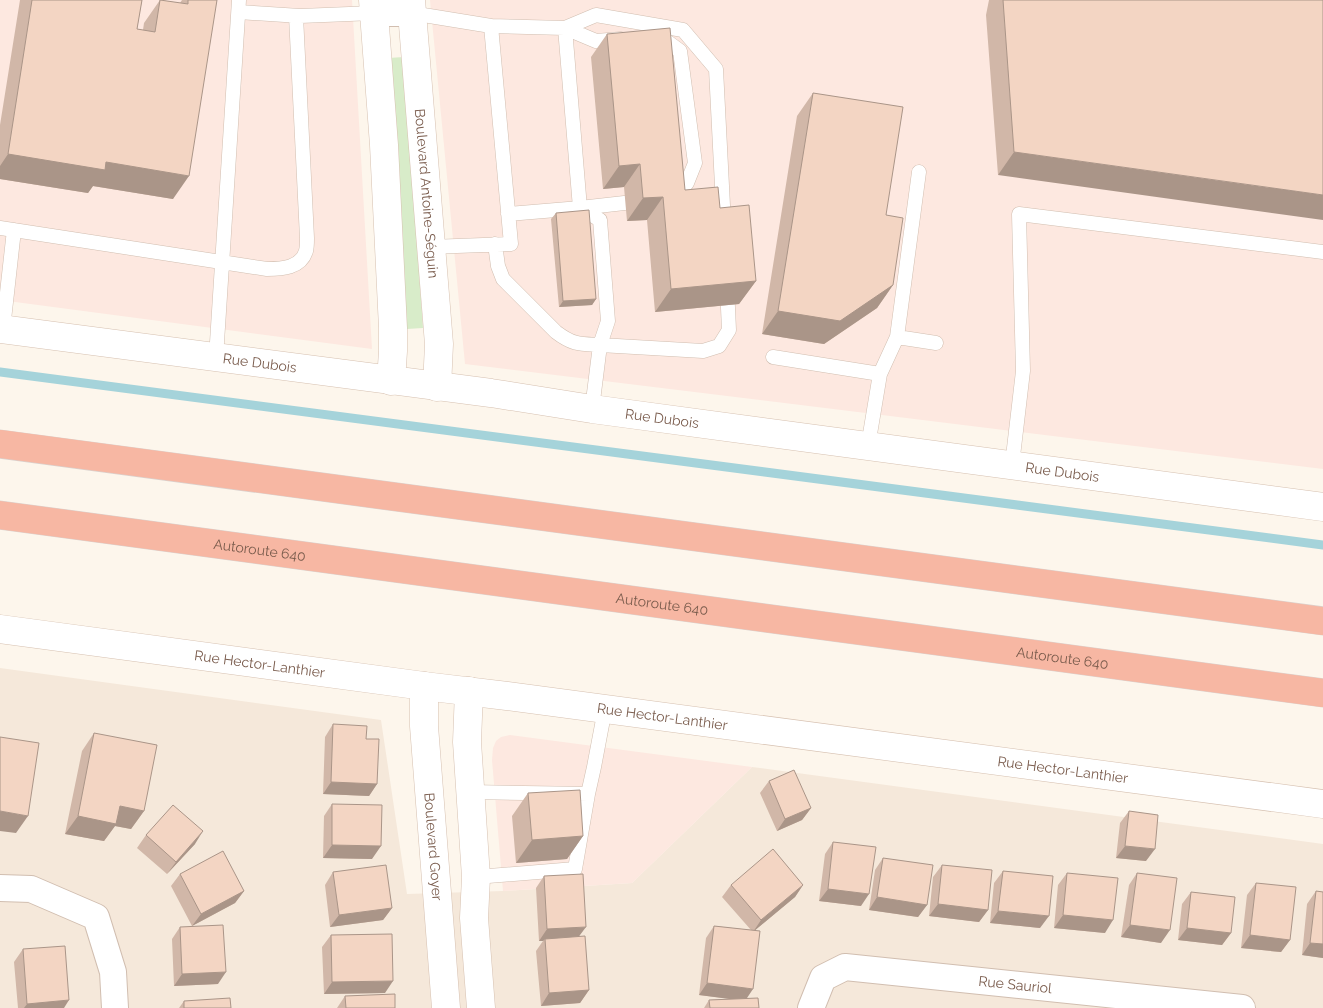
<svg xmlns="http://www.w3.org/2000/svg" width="1323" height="1008" font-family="Raleway,sans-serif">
<rect width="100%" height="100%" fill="#fdf6ec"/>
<path fill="#f5e8da" d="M 0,668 L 381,720 L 407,894 L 503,891 L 632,883 L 752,767 L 1323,844 L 1323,1008 L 0,1008 Z"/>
<path fill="#fde8e0" d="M 0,0 L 352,0 L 372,349 L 0,300 Z
M 430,0 L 1323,0 L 1323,469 L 465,364 Z
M 510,735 L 752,767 L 632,883 L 503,891 L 492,760 L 493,748 L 496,741 L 501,737 Z"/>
<path fill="#d8ecc9" d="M 404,57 L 423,328 L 407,329 L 388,58 Z"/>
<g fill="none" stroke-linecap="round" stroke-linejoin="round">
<path stroke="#a5d3da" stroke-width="9" d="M 0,372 L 1323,545"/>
<g stroke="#d1beb0" stroke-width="15">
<path id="lane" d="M 239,12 L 300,16 L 374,13
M 411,13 L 491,26 L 511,244 L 430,247
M 491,26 L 565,28 L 580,208 L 508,214
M 565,28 L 596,15 L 683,30 L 716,69 L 724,225
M 565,28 L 596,41 L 621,39
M 655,39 L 665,40 L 680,51 L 695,163 L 687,183 L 675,197 L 673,198
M 580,208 L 600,220 L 608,321 L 600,345 L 703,351 L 719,346 L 729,330 L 727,286
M 580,208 L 642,201
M 0,228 L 267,269 C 282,269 301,268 306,251 C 307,247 307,242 307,238 L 296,16
M 495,244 L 498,266 L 503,279 L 556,332 C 573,345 580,344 600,345 L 592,409
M 3,329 L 14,230
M 897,337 L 936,343
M 773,357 L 880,374 L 868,446
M 216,358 L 239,0
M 880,374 L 897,337 L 919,172
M 1012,465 L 1023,371 L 1019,214 L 1323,252
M 470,792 L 588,794 L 594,767 L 605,709
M 476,877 L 575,869 L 588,794"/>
</g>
<g stroke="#d1beb0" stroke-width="28">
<g id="street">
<path d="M 374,13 L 411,13"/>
<path d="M 0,888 L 31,889 L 96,917 L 113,972 L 115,1008"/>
<path id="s1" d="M 811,1008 L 823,978 L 845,967 L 1242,1008"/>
</g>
</g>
<g stroke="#d6c0b0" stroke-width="29">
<g id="secondary">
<path d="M 373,0 L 384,145 L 393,328 L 393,351 L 391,381"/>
<path id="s2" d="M 411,0 L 439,344 L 437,387"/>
<path id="s3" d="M 0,329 L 491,393 L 592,409 L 1323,507"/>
<path id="s4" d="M 0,629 L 424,686 L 507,696 L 1323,804"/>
<path id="s5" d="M 424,686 L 424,726 L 446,1008"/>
<path d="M 469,691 L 467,742 L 476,877 L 474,918 L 481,1008"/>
</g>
</g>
<g stroke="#dad1cd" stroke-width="29">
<g id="highway">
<path d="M 0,444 L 1323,621"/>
<path id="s6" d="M 0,515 L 1323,693"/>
</g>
</g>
<use href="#lane" stroke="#fff" stroke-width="14"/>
<use href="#street" stroke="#fff" stroke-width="26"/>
<use href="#secondary" stroke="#fff" stroke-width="28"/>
<use href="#highway" stroke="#f7b7a3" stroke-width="28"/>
</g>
<path fill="#d1b7a8" d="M 20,0 L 142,0 L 137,29 L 143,30 L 144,23 L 160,0 L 180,3 L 182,0 L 217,0 L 173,199 L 93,186 L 88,193 L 0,179 L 0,125 Z
M 989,0 L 1323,0 L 998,175 L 986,15 Z
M 607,34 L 685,190 L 720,208 L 756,281 L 739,304 L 655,312 L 647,220 L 627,221 L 624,187 L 603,189 L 591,57 Z
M 813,93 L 886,215 L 893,285 L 877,308 L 824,344 L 762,334 L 797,116 Z
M 556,213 L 596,299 L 592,305 L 559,307 L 551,219 Z
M 333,724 L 366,739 L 377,784 L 369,796 L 323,794 L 325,737 Z
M 94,733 L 144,811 L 131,829 L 115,826 L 104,841 L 65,834 L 82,751 Z
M 769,781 L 811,808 L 802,820 L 777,831 L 760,793 Z
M 528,793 L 583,836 L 567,859 L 516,863 L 512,816 Z
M 332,804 L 372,859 L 323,858 L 324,816 Z
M 1129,811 L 1146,861 L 1116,858 L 1120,823 Z
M 146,835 L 195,844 L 167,874 L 137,848 Z
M 833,842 L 861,906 L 819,901 L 825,854 Z
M 883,858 L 927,905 L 918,917 L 869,910 L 875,870 Z
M 942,865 L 988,910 L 979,922 L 929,916 L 933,877 Z
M 1003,871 L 1040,928 L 990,923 L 994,883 Z
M 333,872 L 392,908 L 383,920 L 330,927 L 325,885 Z
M 1067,873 L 1105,933 L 1054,928 L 1058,885 Z
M 1137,873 L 1161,943 L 1121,937 L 1129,885 Z
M 180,874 L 244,891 L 235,903 L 192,926 L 171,886 Z
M 544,876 L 579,936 L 589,990 L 580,1003 L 541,1006 L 536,951 L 543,941 L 539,941 L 536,888 Z
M 1256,883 L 1290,940 L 1281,952 L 1241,948 L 1247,895 Z
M 731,885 L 803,885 L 795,897 L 755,930 L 746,999 L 759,1008 L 704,1008 L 709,1000 L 732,999 L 699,995 L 706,938 L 714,926 L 751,930 L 722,897 Z
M 1316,891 L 1323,892 L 1323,958 L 1302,955 L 1307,904 Z
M 1191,892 L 1231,933 L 1222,945 L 1178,940 L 1182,904 Z
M 180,927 L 218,984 L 174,986 L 172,939 Z
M 331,935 L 385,993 L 324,994 L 322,947 Z
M 23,949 L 64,1008 L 18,1008 L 14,962 Z
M 345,996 L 395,1008 L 337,1008 Z
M 184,1001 L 231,1008 L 179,1008 Z"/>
<path fill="#aa9588" d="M 1014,152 L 1323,195 L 1323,220 L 998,175 Z
M 8,154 L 106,162 L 189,176 L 173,199 L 93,186 L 88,193 L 0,179 L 0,166 Z
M 640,164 L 624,187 L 603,189 L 619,166 Z
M 663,197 L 647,220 L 627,221 L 643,198 Z
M 756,281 L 739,304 L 655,312 L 671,289 Z
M 893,285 L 877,308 L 824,344 L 762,334 L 778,311 Z
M 596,299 L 592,305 L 559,307 L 563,301 Z
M 331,782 L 377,784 L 369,796 L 323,794 Z
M 120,806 L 144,811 L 131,829 L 115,826 L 104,841 L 65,834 L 78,816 Z
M 811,808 L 802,820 L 777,831 L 785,819 Z
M 0,811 L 28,816 L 16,833 L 0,831 Z
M 203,831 L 195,844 L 167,874 L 176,862 Z
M 583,836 L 567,859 L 516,863 L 532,840 Z
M 332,845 L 381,846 L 372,859 L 323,858 Z
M 1125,846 L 1155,849 L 1146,861 L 1116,858 Z
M 803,885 L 795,897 L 753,932 L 761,920 Z
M 828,889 L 869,894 L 861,906 L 819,901 Z
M 244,891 L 235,903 L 192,926 L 201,914 Z
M 877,897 L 927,905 L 918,917 L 869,910 Z
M 938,904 L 988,910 L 979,922 L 929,916 Z
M 392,908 L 383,920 L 330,927 L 339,915 Z
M 998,911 L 1049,916 L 1040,928 L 990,923 Z
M 1063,915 L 1113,920 L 1105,933 L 1054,928 Z
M 1130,925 L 1170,930 L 1161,943 L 1121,937 Z
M 586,927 L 577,939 L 545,939 L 543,941 L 539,941 L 547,929 Z
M 1187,928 L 1231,933 L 1222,945 L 1178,940 Z
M 1250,935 L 1290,940 L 1281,952 L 1241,948 Z
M 1310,943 L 1323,944 L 1323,958 L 1302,955 Z
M 226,972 L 218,984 L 174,986 L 182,974 Z
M 393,981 L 385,993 L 324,994 L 332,982 Z
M 707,983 L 753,989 L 745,1001 L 699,995 Z
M 589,990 L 580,1003 L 541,1006 L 549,993 Z
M 69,1000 L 64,1008 L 24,1008 L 27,1004 Z"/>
<path fill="#f3d5c3" stroke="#aa9588" d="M 32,0 L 142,0 L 137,29 L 155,32 L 160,0 L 188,4 L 188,0 L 217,0 L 189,176 L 106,162 L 105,170 L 8,154 Z
M 1003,0 L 1323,0 L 1323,195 L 1014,152 Z
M 670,28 L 685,190 L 718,187 L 720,208 L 749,205 L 756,281 L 671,289 L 663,197 L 643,198 L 640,164 L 619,166 L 607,34 Z
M 813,93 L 903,107 L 886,215 L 903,218 L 893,285 L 840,321 L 778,311 Z
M 589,210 L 596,299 L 563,301 L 556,213 Z
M 333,724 L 367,726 L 366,739 L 379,739 L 377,784 L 331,782 Z
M 94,733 L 157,745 L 144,811 L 120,806 L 116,824 L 78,816 Z
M 0,737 L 39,743 L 28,816 L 0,811 Z
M 794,770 L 811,808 L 785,819 L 769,781 Z
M 580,790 L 583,836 L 532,840 L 528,793 Z
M 332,804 L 382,805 L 381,846 L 332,845 Z
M 173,805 L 203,831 L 176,862 L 146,835 Z
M 1129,811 L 1158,815 L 1155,849 L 1125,846 Z
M 833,842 L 876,847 L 869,894 L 828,889 Z
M 773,849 L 803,885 L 761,920 L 731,885 Z
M 223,851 L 244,891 L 201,914 L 180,874 Z
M 883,858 L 933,865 L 927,905 L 877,897 Z
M 386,865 L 392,908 L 339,915 L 333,872 Z
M 942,865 L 992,870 L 988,910 L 938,904 Z
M 1003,871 L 1053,876 L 1049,916 L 998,911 Z
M 1067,873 L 1118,878 L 1113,920 L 1063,915 Z
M 1137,873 L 1177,878 L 1170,930 L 1130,925 Z
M 583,874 L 586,927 L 547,929 L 544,876 Z
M 1256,883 L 1296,887 L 1290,940 L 1250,935 Z
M 1316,891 L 1323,892 L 1323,944 L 1310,943 Z
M 1191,892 L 1235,897 L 1231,933 L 1187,928 Z
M 223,925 L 226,972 L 182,974 L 180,927 Z
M 714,926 L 760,931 L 753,989 L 707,983 Z
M 392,934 L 393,981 L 332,982 L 331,935 Z
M 585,936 L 589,990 L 549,993 L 545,939 Z
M 65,946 L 69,1000 L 27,1004 L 23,949 Z
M 395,994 L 395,1008 L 346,1008 L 345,996 Z
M 230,998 L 231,1008 L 184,1008 L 184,1001 Z
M 758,998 L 759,1008 L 710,1008 L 709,1000 Z"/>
<g text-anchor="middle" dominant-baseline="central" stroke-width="4.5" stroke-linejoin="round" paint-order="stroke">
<g font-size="14" fill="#7a5c4d" stroke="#fffaf3">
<text stroke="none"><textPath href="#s2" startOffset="194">Boulevard Antoine-Séguin</textPath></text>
<text stroke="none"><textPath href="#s3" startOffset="262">Rue Dubois</textPath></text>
<text stroke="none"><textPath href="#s3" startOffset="668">Rue Dubois</textPath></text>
<text stroke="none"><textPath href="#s3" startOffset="1072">Rue Dubois</textPath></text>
<text stroke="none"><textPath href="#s6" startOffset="262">Autoroute 640</textPath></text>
<text stroke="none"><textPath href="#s6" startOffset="668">Autoroute 640</textPath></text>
<text stroke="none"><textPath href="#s6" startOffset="1072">Autoroute 640</textPath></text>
<text stroke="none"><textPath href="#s4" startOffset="262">Rue Hector-Lanthier</textPath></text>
<text stroke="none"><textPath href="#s4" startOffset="668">Rue Hector-Lanthier</textPath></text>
<text stroke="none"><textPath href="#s4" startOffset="1072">Rue Hector-Lanthier</textPath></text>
<text stroke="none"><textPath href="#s5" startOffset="161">Boulevard Goyer</textPath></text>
<text stroke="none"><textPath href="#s1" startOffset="228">Rue Sauriol</textPath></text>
</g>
</g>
</svg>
